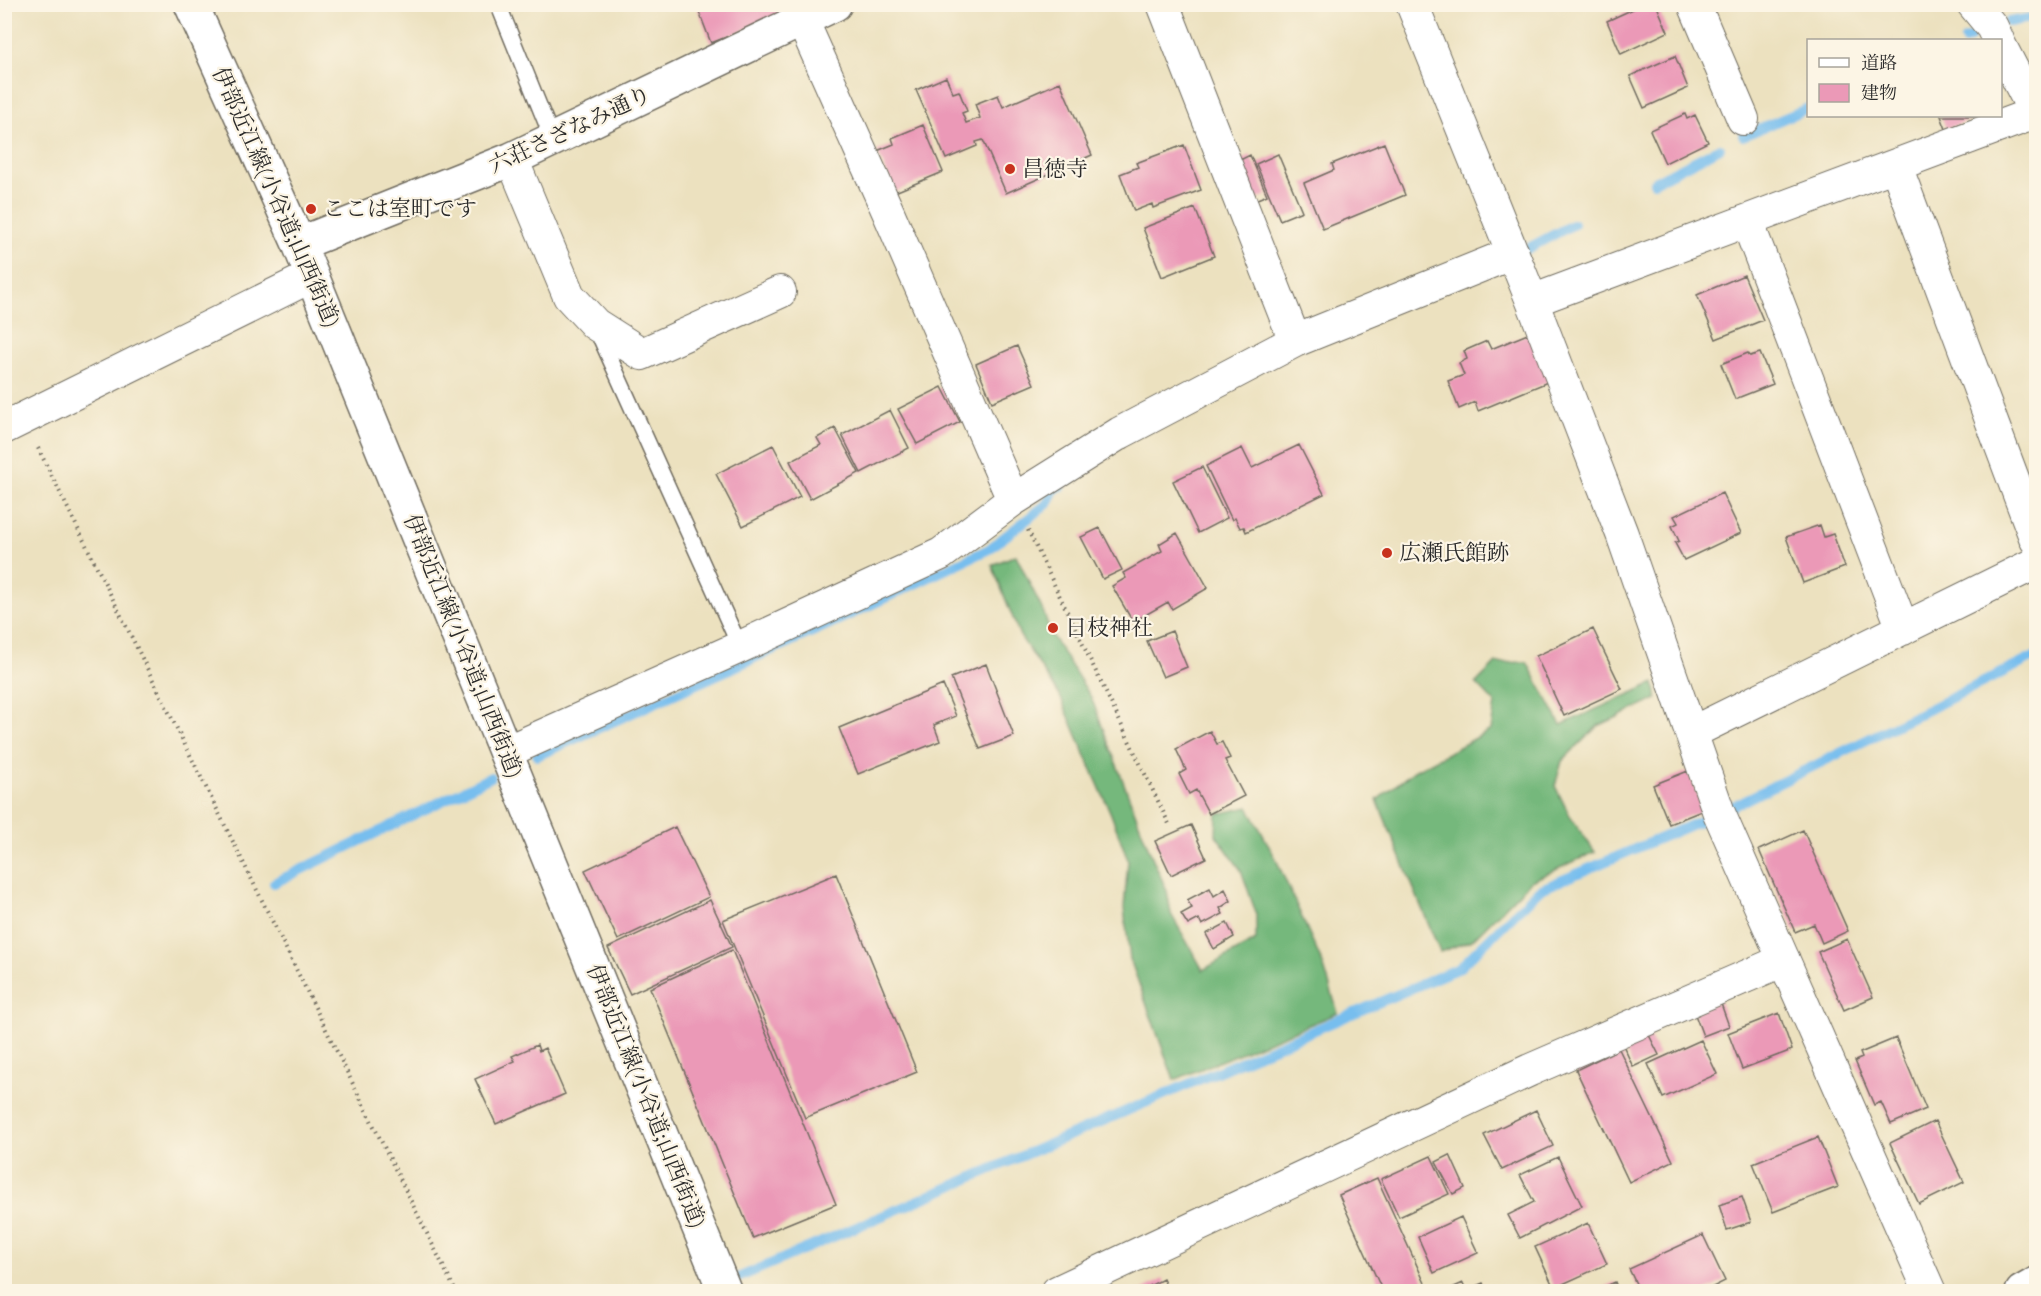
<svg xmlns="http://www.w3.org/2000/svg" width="2041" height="1296" font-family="'IM FELL Double Pica','Noto Serif JP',serif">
<rect width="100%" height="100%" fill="#fcf5e5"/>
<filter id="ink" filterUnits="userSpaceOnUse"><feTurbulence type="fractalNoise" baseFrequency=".0167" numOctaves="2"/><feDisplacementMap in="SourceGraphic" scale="12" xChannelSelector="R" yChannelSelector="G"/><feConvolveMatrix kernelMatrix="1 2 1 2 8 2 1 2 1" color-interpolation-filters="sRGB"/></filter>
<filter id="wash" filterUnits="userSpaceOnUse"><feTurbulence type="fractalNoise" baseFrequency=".008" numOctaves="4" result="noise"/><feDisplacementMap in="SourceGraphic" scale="24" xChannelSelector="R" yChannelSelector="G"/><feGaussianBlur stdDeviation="1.35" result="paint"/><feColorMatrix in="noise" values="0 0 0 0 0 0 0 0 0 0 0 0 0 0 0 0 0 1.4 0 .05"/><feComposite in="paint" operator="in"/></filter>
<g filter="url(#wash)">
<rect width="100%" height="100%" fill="#ece1bf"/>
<path fill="#74b87c" stroke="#507254" stroke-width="1.5" d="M 1016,555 L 1043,611 L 1052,636 L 1091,697 L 1150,852 L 1167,891 L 1171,914 L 1203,970 L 1256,940 L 1256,913 L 1241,870 L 1216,835 L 1217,814 L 1248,807 L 1275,857 L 1324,967 L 1338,1013 L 1174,1080 L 1130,959 L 1124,908 L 1128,860 L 1111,814 L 1060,696 L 1020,636 L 992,565 Z
M 1527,662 L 1561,725 L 1654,683 L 1657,699 L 1598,726 L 1562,761 L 1555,786 L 1571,818 L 1595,852 L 1531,881 L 1472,940 L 1440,952 L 1377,800 L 1414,771 L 1491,730 L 1495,703 L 1476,683 L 1496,663 Z"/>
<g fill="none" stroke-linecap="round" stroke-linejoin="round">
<path stroke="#77beee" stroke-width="10" d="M 2009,22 L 2036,17
M 1965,40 L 1970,38
M 1743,136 L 1808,108
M 1654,182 L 1720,148
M 1525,250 L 1574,224
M 537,756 L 843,618 L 989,549 L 1047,504 L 1054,490 L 1061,486
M 274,883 L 491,777
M 733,1280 L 1459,968 L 1539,890 L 1719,813 L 2036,656"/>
</g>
<g id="blocks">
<path fill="#eb99b7" d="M 696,4 L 778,4 L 782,15 L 711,43 Z
M 1644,4 L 1656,4 L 1668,32 L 1621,54 L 1607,21 Z
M 1675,56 L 1688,88 L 1644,108 L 1630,76 Z
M 946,77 L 953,93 L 959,91 L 967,111 L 962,113 L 966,123 L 980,118 L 975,104 L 998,95 L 1003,107 L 1060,82 L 1092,155 L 1006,193 L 983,140 L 976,142 L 977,146 L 946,159 L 916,90 Z
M 1685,114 L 1687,119 L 1695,115 L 1708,142 L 1665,163 L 1650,130 Z
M 1941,116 L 1981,116 L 1946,129 Z
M 923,125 L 943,172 L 895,192 L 877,151 L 894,144 L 892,138 Z
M 1384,143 L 1405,195 L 1323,229 L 1304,183 L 1334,170 L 1332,164 Z
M 1184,145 L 1201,190 L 1153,208 L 1152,204 L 1134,211 L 1120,174 L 1138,167 L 1136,163 Z
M 1278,154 L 1302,211 L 1280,220 L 1256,164 Z
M 1250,155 L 1267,195 L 1250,202 L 1234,163 Z
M 1195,208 L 1214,256 L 1162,277 L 1143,228 Z
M 1744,275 L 1763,320 L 1716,339 L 1697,295 Z
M 1530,333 L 1550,381 L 1478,411 L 1475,402 L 1459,409 L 1448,381 L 1464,375 L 1459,363 L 1467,359 L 1464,351 L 1487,341 L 1491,349 Z
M 1017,346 L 1034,384 L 992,402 L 976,364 Z
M 1748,353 L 1750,356 L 1760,353 L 1773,384 L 1735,399 L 1721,364 Z
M 942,387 L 960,422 L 917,444 L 898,409 Z
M 890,410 L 909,448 L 861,473 L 842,435 Z
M 835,428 L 859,473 L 810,499 L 790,461 L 821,445 L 817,438 Z
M 773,445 L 800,497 L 743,526 L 716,474 Z
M 1299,445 L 1324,494 L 1246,532 L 1244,527 L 1240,528 L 1235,518 L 1232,520 L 1206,466 L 1242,448 L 1252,468 Z
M 1202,467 L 1227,518 L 1198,533 L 1173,481 Z
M 1722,493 L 1741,533 L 1684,560 L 1675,543 L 1679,541 L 1672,526 L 1678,523 L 1674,516 Z
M 1820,525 L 1824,537 L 1833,534 L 1845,567 L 1803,583 L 1786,537 Z
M 1100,528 L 1122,570 L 1103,579 L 1081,537 Z
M 1177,533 L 1208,588 L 1172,609 L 1168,602 L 1133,622 L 1112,586 L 1126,578 L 1123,573 L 1162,551 L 1159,544 Z
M 1593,629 L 1622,689 L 1564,716 L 1536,656 Z
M 1172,631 L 1187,667 L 1163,677 L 1147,641 Z
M 986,664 L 1014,736 L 980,749 L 951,678 Z
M 943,685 L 956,716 L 934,725 L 940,741 L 858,774 L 839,728 Z
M 1210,731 L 1217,744 L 1222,742 L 1230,758 L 1225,760 L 1244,796 L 1209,814 L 1196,790 L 1189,794 L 1179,774 L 1186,770 L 1176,749 Z
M 1688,771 L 1704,810 L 1669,824 L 1653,785 Z
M 1191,825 L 1206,858 L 1171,875 L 1155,841 Z
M 675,827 L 709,897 L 618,940 L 585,870 Z
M 1803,830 L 1848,931 L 1822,943 L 1814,924 L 1795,932 L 1759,850 Z
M 836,874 L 917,1072 L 805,1118 L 723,920 Z
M 1210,888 L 1214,896 L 1225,889 L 1231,901 L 1220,908 L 1223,914 L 1202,925 L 1199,919 L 1188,925 L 1181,914 L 1192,908 L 1187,900 Z
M 710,900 L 732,947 L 630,994 L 608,948 Z
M 1227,923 L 1234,937 L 1214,949 L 1206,934 Z
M 1847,939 L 1873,997 L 1844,1010 L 1818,952 Z
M 732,950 L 836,1204 L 753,1238 L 650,988 Z
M 1720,1001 L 1729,1026 L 1703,1036 L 1694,1012 Z
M 1779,1013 L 1792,1050 L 1742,1069 L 1728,1033 Z
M 1648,1033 L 1659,1055 L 1633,1067 L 1623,1045 Z
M 1896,1038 L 1926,1109 L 1891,1124 L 1881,1102 L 1874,1105 L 1855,1061 L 1862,1058 L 1860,1053 Z
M 1701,1040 L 1717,1074 L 1663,1098 L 1648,1064 Z
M 537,1045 L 539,1051 L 545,1048 L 565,1094 L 496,1124 L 475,1079 L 515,1061 L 512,1056 Z
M 1619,1049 L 1673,1161 L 1629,1182 L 1576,1070 Z
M 1536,1110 L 1553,1146 L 1502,1170 L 1484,1135 Z
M 1935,1121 L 1964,1182 L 1919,1204 L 1890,1143 Z
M 1818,1137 L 1838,1187 L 1773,1212 L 1753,1163 Z
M 1450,1155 L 1465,1188 L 1453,1194 L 1436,1162 Z
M 1431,1156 L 1449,1194 L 1399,1217 L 1381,1179 Z
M 1558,1157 L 1582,1206 L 1520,1238 L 1508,1215 L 1534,1202 L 1520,1175 Z
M 1377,1178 L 1429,1292 L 1383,1292 L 1339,1195 Z
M 1742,1197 L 1751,1222 L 1727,1230 L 1719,1205 Z
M 1461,1217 L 1478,1253 L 1434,1273 L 1418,1237 Z
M 1588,1223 L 1607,1264 L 1554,1288 L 1535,1247 Z
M 1703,1235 L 1725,1281 L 1703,1292 L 1640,1292 L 1629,1269 Z
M 1163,1279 L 1169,1292 L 1138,1292 Z
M 1615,1282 L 1619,1292 L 1593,1292 Z
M 1463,1283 L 1466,1290 L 1483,1283 L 1487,1292 L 1443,1292 Z"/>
</g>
</g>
<g filter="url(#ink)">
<use href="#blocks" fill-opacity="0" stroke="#6f6b5f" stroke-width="1.5"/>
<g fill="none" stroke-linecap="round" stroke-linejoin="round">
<g stroke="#6f6b5f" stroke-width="18">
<path id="lane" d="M 498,4 L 553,140
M 597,330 L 740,647"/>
</g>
<g stroke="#6f6b5f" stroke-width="34">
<path id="street" d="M 795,4 L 889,214 L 1013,500
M 1163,4 L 1295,341
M 1412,4 L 1532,301 L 1622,534 L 1719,813 L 1930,1292
M 1694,4 L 1743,119
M 1973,4 L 1992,27 L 1998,40
M 2000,45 L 2036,115
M 512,159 L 569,296 L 595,324 L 642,354 L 780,292
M 1896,166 L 2036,540
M 1747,221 L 1903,629
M 1532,301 L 2035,113
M 4,428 L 312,276
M 1691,733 L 2036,563
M 506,752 L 740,647 L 941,554 L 1013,500 L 1120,433 L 1295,341 L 1513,253
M 1057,1292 L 1530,1070 L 1784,960"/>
</g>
<g stroke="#6f6b5f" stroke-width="36">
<path id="secondary" d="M 191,4 L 299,244 L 725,1292
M 299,244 L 512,159 L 835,4
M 2022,1292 L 2036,1284"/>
</g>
<path stroke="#6f6b5f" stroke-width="4" stroke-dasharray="1.5 4.5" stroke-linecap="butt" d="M 38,448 L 456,1292
M 1028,530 L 1170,826
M 673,1292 L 687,1285"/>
<use href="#lane" stroke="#fff" stroke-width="15"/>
<use href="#street" stroke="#fff" stroke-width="32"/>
<use href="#secondary" stroke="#fff" stroke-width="33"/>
</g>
</g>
<g fill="#c8321e" stroke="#fcf5e5" stroke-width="2">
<circle cx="1010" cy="169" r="6"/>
<circle cx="311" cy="209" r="6"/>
<circle cx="1387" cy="553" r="6"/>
<circle cx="1053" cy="628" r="6"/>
</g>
<g text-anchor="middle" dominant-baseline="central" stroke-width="4.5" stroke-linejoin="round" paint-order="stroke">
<g font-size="22" fill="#2b2b2b" stroke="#fcf5e5">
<text transform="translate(570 130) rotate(-25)">六荘さざなみ通り</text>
<text transform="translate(276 197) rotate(66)">伊部近江線(小谷道;山西街道)</text>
<text transform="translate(463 646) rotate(68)">伊部近江線(小谷道;山西街道)</text>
<text transform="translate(646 1096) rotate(68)">伊部近江線(小谷道;山西街道)</text>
</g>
<g font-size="22" fill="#2b2b2b" stroke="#fcf5e5" text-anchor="start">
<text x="1022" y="169">昌徳寺</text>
<text x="323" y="209">ここは室町です</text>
<text x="1399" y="553">広瀬氏館跡</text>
<text x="1065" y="628">日枝神社</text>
</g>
</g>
<rect width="2041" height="1296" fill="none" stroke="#fcf5e5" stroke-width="24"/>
<rect x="1807" y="39" width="195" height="78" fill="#fcf5e5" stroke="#a8a49b" stroke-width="1.5"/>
<rect x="1819" y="58" width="30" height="9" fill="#ffffff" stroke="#a8a49b" stroke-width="1.5"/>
<text x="1861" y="69" font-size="18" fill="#2b2b2b">道路</text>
<rect x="1819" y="84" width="30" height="18" fill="#eb99b7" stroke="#a8a49b" stroke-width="1.5"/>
<text x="1861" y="99" font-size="18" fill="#2b2b2b">建物</text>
</svg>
